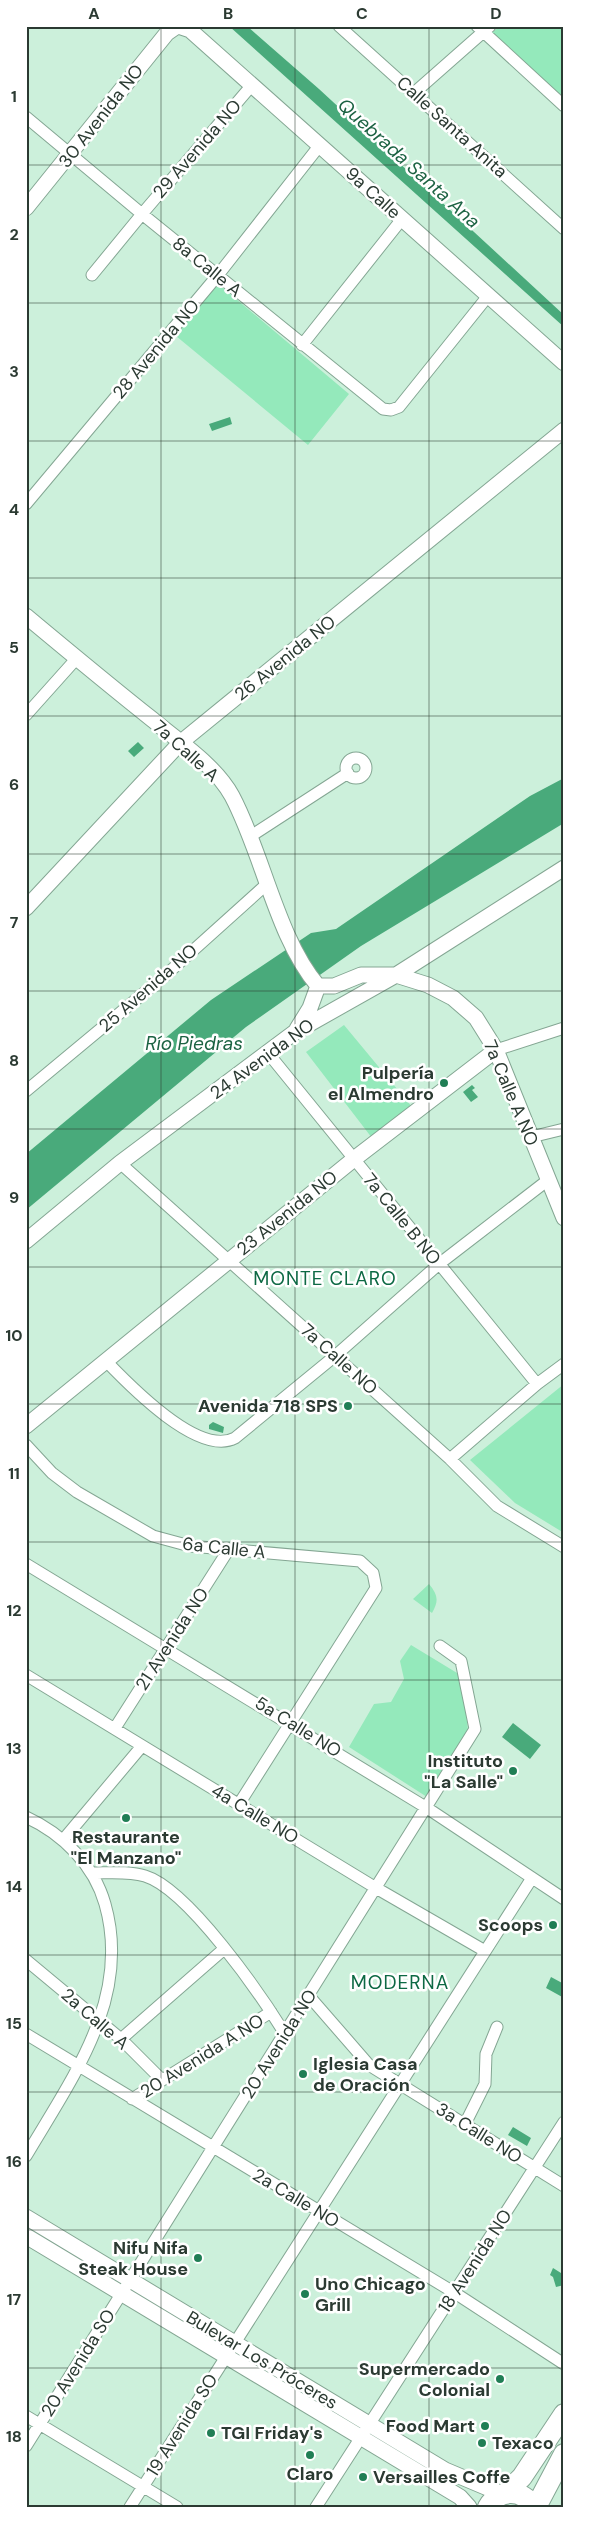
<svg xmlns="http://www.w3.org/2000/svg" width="590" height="2533" font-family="'DM Sans',sans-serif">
<rect width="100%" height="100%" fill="#ccf0db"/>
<path fill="#94e9bb" d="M 500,26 L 564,26 L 564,98 L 492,33 Z
M 217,283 L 349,394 L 308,445 L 176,336 Z
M 344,1025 L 412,1107 L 372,1138 L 306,1052 Z
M 564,1384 L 564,1533 L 515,1503 L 470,1460 Z
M 429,1584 C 438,1595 439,1601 432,1613 L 413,1599 Z
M 411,1645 L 462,1676 L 468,1731 L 427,1797 L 349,1747 L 374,1704 L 391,1702 L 404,1679 L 400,1661 Z"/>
<path fill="#49aa7b" d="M 229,26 L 247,26 L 319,89 L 564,315 L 564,327 Z
M 230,417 L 232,424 L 212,431 L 209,424 Z
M 138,742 L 144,748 L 134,757 L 128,751 Z
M 564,778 L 564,823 L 361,946 L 246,1027 L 26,1210 L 26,1154 L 211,1000 L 311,933 L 336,929 L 530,796 Z
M 472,1085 L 475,1088 L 472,1090 L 478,1097 L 471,1102 L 463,1092 Z
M 213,1422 L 224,1427 L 223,1433 L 209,1429 L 209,1425 Z
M 513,1723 L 541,1745 L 530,1759 L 502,1737 Z
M 551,1977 L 564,1984 L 564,1998 L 546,1988 Z
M 513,2127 L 531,2138 L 527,2146 L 508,2135 Z
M 553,2268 L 561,2273 L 564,2285 L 556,2287 L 553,2277 L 550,2275 Z"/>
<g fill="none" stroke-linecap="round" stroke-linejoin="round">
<g stroke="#84a693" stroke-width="13">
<path id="street" d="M 339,26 L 564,229
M 477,26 L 564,106
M 414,93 L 490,26
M 26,117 L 142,214 L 383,409 L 391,410 L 399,407 L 488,296
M 92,275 L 142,214 L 252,85
M 302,345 L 402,219
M 26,504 L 218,275 L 320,145
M 26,715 L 77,658
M346 768a10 10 0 1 1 20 0a10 10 0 1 1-20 0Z
M 251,836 L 348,773
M 496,1050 L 564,1028
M 268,1053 L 537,1384
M 26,1091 L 168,973 L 268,883
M 531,1137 L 564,1129
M 120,1163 L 450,1459 L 497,1506 L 564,1547
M 106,1361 C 130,1386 199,1457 235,1438 L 335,1356 L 439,1264 L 548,1180
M 26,1445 L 52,1473 L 77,1492 L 153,1536 L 190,1546 L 360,1561 L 373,1573 L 376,1588 L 239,1804
M 450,1459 L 537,1384 L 564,1364
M 26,1564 L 427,1808 L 564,1899
M 26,1675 L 376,1888 L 485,1951
M 115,1728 L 229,1549
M 26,1817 C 63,1834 94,1865 105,1904 C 132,1998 72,2078 26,2156
M 63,1840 L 142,1746
M 92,1873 C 109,1873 129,1871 145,1876 C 188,1889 261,1995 285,2034
M 26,1960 L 121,2039 L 162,2080
M 309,1996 L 369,2065 L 564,2186
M 26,2034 L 455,2293 L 564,2364
M 121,2039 L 224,1949
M 132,2099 L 271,2012
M 465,2124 L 485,2084 L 486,2054 L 497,2027
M 26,2416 L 177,2507
M 26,2446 L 475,1729 L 461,1661 L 440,1646
M 130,2507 L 532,1878
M 316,2507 L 564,2122"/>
</g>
<g stroke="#84a693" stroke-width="17">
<path id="secondary" d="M 178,26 L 190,30 L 564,363
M 26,208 L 167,33 L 177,26
M 26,616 C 68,651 110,686 153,720 C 179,742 215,765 232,796 C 263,854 277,938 318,986 L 310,1008 L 297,1029
M 26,908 L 180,743 L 564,430
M 318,986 L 334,986 L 361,975 L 396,975 L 428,985 L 453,998 L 476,1018 L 496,1050 L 564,1218
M 26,1241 L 120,1163 L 295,1032 L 396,975 L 564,868
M 26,1426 L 354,1159 L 496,1050
M 26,2217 L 445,2470 L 502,2494
M 26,2236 L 460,2497 L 469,2507"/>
</g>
<g stroke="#84a693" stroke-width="22">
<path id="highway" d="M 506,2493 L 522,2477 L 564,2414
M 488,2507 C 498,2489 523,2488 533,2507
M 536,2507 L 564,2454"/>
</g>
<use href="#street" stroke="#fff" stroke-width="11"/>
<use href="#secondary" stroke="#fff" stroke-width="15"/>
<use href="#highway" stroke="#fff" stroke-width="20"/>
</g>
<path fill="none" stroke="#2b3a32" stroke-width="1" stroke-opacity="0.55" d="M 161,26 L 161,2507M 295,26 L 295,2507M 429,26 L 429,2507M 26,165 L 564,165M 26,303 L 564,303M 26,441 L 564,441M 26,578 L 564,578M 26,716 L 564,716M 26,854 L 564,854M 26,991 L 564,991M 26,1129 L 564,1129M 26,1267 L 564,1267M 26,1404 L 564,1404M 26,1542 L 564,1542M 26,1680 L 564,1680M 26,1817 L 564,1817M 26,1955 L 564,1955M 26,2092 L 564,2092M 26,2230 L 564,2230M 26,2368 L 564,2368"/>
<g fill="#207e55" stroke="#fff" stroke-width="2">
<circle cx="444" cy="1083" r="5"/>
<circle cx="348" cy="1406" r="5"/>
<circle cx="513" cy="1771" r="5"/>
<circle cx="126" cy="1818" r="5"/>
<circle cx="553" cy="1925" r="5"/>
<circle cx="303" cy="2074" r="5"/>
<circle cx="198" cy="2258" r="5"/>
<circle cx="305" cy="2294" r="5"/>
<circle cx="500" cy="2379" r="5"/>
<circle cx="485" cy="2426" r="5"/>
<circle cx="211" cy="2433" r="5"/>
<circle cx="482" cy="2443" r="5"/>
<circle cx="310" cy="2455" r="5"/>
<circle cx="363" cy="2477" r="5"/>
</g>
<g text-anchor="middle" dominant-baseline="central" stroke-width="5" stroke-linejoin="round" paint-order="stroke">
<g font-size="18" fill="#2b3a32" stroke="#fff">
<text transform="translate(101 116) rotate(-52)">30 Avenida NO</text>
<text transform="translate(452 127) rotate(42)">Calle Santa Anita</text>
<text transform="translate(197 149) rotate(-49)">29 Avenida NO</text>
<text transform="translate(373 193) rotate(42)">9a Calle</text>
<text transform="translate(207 267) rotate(39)">8a Calle A</text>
<text transform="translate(156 349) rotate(-50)">28 Avenida NO</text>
<text transform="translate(285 658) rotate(-39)">26 Avenida NO</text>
<text transform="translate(186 751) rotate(42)">7a Calle A</text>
<text transform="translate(148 988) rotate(-41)">25 Avenida NO</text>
<text transform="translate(262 1059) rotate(-36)">24 Avenida NO</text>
<text transform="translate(511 1093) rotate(67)">7a Calle A NO</text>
<text transform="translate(287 1213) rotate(-39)">23 Avenida NO</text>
<text transform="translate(402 1219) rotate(51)">7a Calle B NO</text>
<text transform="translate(339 1359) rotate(42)">7a Calle NO</text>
<text transform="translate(224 1548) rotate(6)">6a Calle A</text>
<text transform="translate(172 1639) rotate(-57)">21 Avenida NO</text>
<text transform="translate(298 1727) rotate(32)">5a Calle NO</text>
<text transform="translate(255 1814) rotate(31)">4a Calle NO</text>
<text transform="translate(95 2019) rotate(41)">2a Calle A</text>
<text transform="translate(279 2044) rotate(-58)">20 Avenida NO</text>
<text transform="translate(202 2056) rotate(-32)">20 Avenida A NO</text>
<text transform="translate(479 2133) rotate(32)">3a Calle NO</text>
<text transform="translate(296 2198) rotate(31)">2a Calle NO</text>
<text transform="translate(475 2261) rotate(-57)">18 Avenida NO</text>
<text transform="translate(262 2360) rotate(31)">Bulevar Los Próceres</text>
<text transform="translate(78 2363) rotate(-58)">20 Avenida SO</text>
<text transform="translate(182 2425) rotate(-58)">19 Avenida SO</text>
</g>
<g font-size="18" font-weight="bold" fill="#2b3a32" stroke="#fff" text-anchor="end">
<text x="434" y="1073">Pulpería<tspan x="434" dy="21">el Almendro</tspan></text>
<text x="338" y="1406">Avenida 718 SPS</text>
<text x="503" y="1761">Instituto<tspan x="503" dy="21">"La Salle"</tspan></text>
<text x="126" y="1837" text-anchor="middle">Restaurante<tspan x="126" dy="21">"El Manzano"</tspan></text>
<text x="543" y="1925">Scoops</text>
<text x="313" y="2064" text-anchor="start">Iglesia Casa<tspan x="313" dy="21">de Oración</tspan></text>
<text x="188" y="2248">Nifu Nifa<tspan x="188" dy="21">Steak House</tspan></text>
<text x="315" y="2284" text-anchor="start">Uno Chicago<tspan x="315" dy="21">Grill</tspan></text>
<text x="490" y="2369">Supermercado<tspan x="490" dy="21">Colonial</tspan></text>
<text x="475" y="2426">Food Mart</text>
<text x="221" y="2433" text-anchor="start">TGI Friday's</text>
<text x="492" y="2443" text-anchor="start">Texaco</text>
<text x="310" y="2474" text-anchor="middle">Claro</text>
<text x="373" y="2477" text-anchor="start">Versailles Coffe</text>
</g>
<g font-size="19" font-style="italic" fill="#1c6343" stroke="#fff">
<text transform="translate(409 163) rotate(42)">Quebrada Santa Ana</text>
<text x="194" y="1043">Río Piedras</text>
</g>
<g font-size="19" letter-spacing="1" fill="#0d6944" stroke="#fff">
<text x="325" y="1278">MONTE CLARO</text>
<text x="400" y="1982">MODERNA</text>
</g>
</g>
<rect width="590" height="2533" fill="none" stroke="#ffffff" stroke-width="55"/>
<rect x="28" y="28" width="534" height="2478" fill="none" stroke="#2b3a32" stroke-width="2"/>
<g font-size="16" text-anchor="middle" font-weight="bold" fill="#2b3a32">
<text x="94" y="19">A</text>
<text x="228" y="19">B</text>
<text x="362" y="19">C</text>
<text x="496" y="19">D</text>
<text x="14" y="102">1</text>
<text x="14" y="240">2</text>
<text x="14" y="377">3</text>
<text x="14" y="515">4</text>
<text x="14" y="653">5</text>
<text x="14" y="790">6</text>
<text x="14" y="928">7</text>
<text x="14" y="1066">8</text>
<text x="14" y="1203">9</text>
<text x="14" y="1341">10</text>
<text x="14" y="1479">11</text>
<text x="14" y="1616">12</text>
<text x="14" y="1754">13</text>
<text x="14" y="1892">14</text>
<text x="14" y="2029">15</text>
<text x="14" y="2167">16</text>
<text x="14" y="2305">17</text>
<text x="14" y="2442">18</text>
</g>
</svg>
